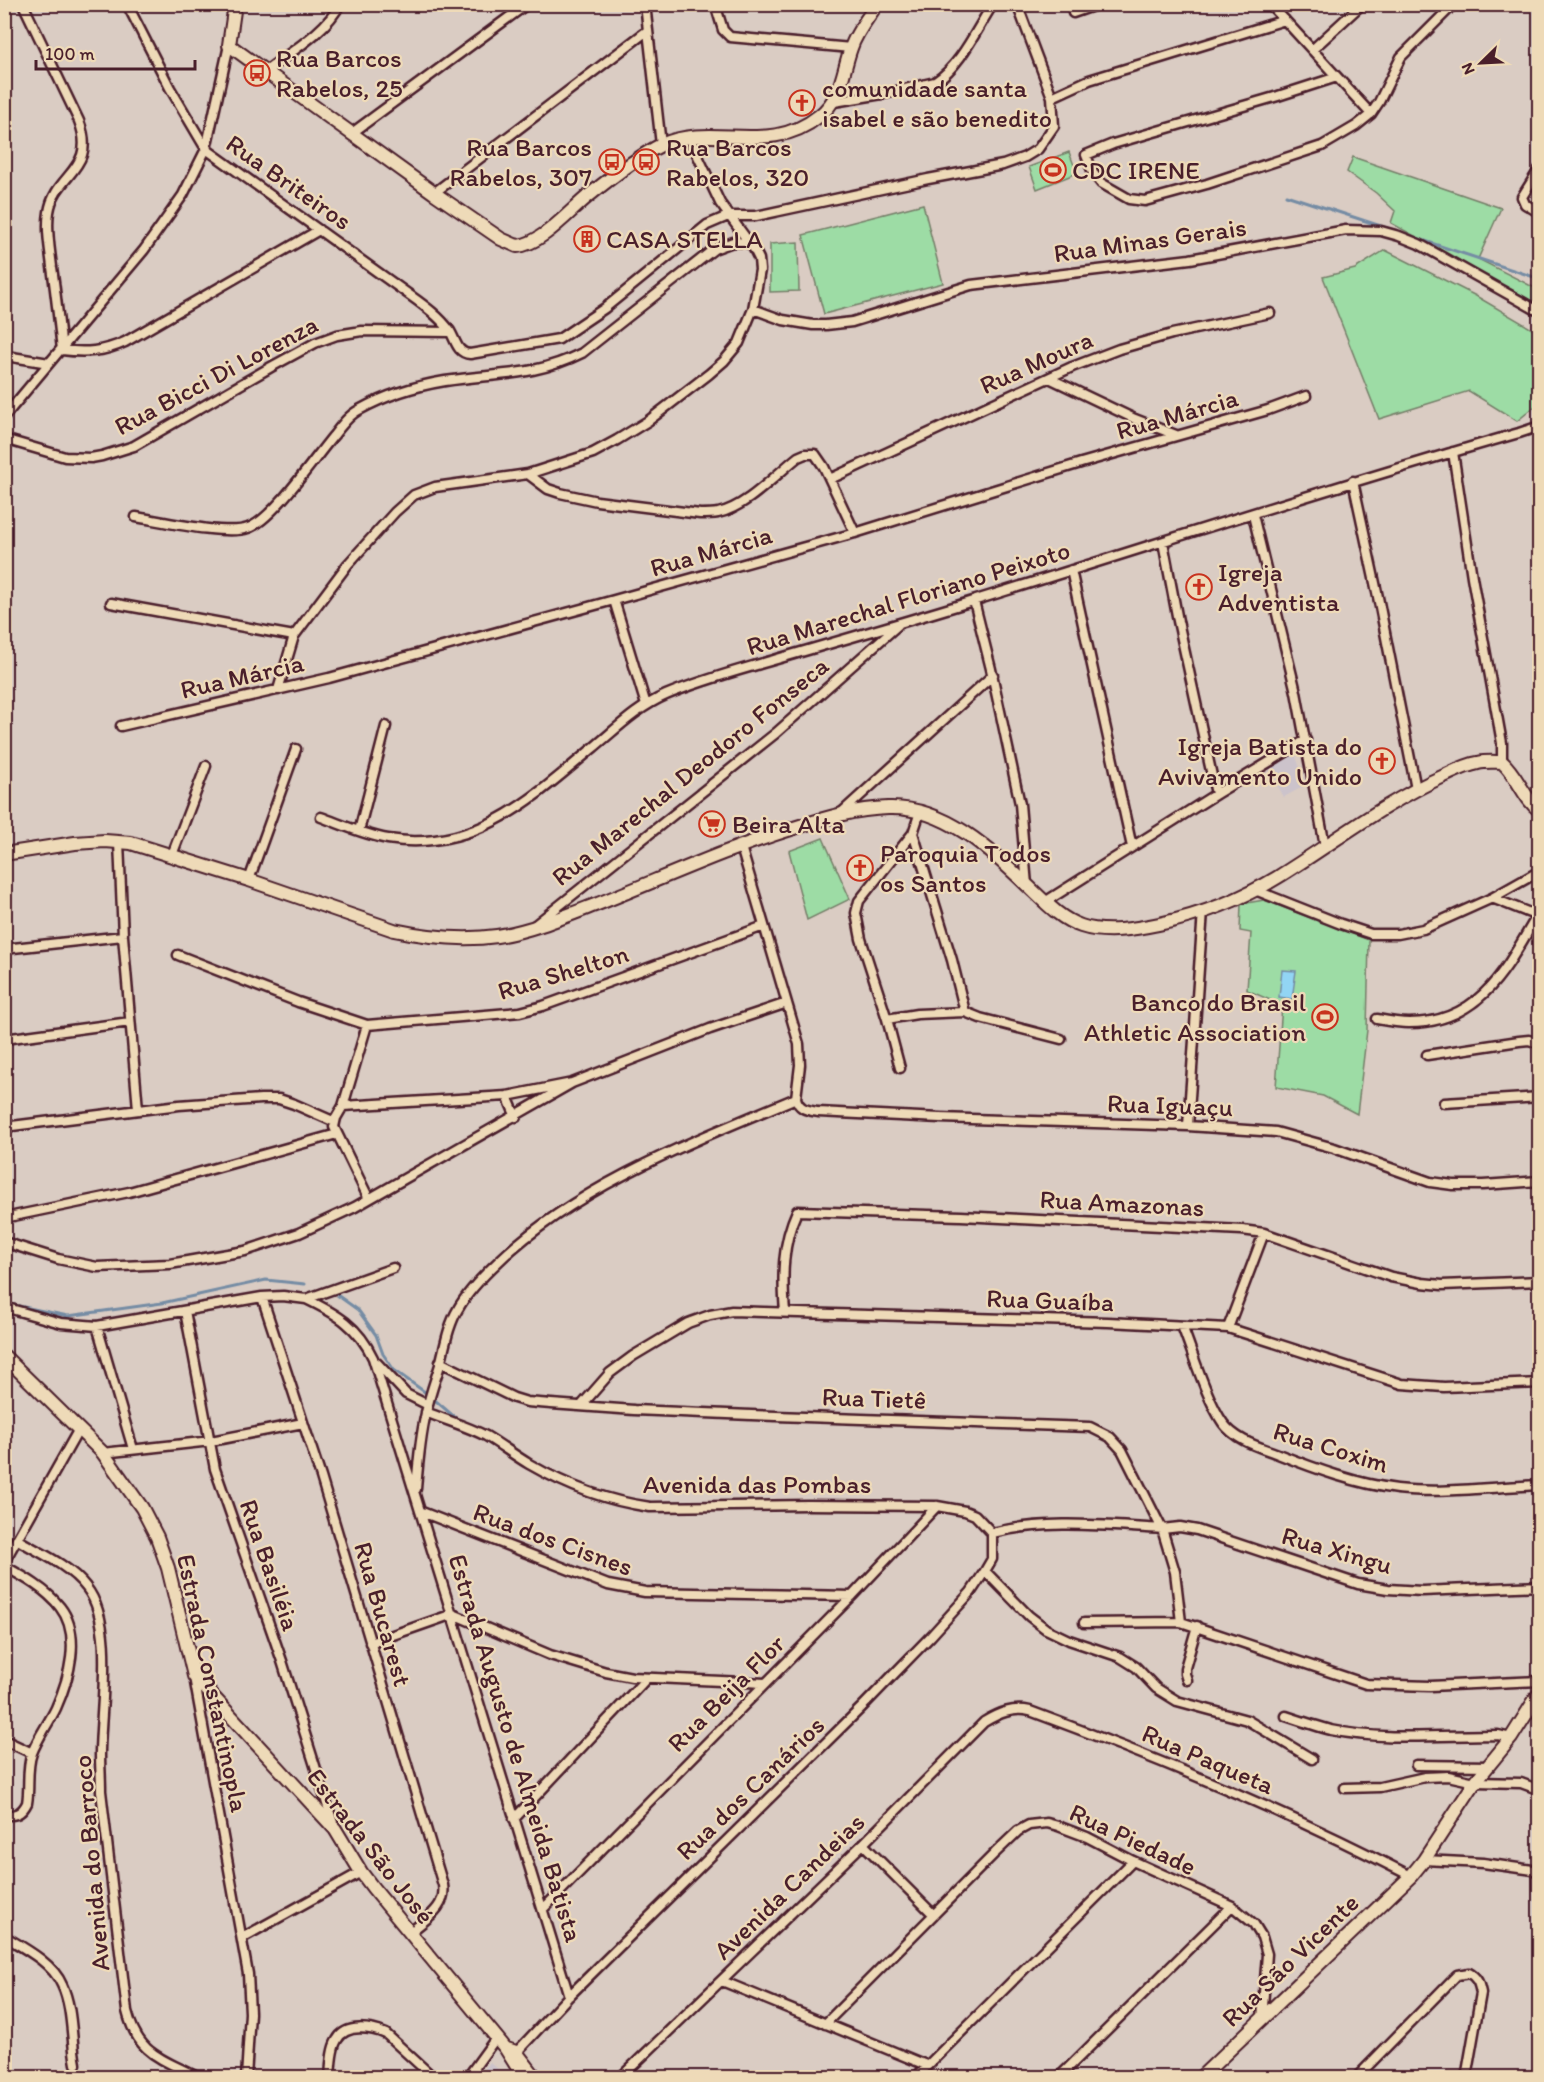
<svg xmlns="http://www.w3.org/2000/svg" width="1544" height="2082" font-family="Itim,sans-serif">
<rect width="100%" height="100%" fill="#daccc3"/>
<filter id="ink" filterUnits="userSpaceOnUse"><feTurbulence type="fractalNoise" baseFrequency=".0167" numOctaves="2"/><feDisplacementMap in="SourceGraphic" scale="12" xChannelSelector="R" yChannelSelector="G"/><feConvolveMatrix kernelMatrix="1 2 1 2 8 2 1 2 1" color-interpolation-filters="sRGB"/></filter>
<g filter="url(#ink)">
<path fill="#ccc3cb" d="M 1295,754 L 1306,785 L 1284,797 L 1269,770 Z
M 490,2062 L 507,2077 L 508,2077 L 479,2077 Z"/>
<path fill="#9ddca5" stroke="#747e68" stroke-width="1.5" d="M 1069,152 L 1077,173 L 1037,189 L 1029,167 Z
M 1353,157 L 1501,208 L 1478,259 L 1539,290 L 1539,305 L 1391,223 L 1395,211 L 1376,193 L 1347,172 Z
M 923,204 L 943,283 L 824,314 L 803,235 Z
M 798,242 L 799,291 L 770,292 L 770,244 Z
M 1385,250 L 1476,296 L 1539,333 L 1539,403 L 1517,421 L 1469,391 L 1379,419 L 1323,277 L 1355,269 Z
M 823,838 L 850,899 L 807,920 L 789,851 Z
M 1264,900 L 1369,940 L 1367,1030 L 1357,1114 L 1323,1096 L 1276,1087 L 1282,1005 L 1247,990 L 1251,933 L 1240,931 L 1241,904 Z"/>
<path fill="#92d5f4" stroke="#758ca4" stroke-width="1.5" d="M 1282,970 L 1296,971 L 1292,999 L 1279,997 Z"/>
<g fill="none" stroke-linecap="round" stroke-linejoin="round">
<path stroke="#758ca4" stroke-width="3" d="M 1286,195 L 1393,230
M 1404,234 L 1540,279
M 337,1295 L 358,1310 L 376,1335 L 383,1354 L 394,1370 L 429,1395 L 458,1420
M 4,1303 L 68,1316 L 162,1303 L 266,1280 L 305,1284"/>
<g stroke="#4a1f2b" stroke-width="13">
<path id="street" d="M 23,4 L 79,121 C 98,170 55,173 49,212 C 46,230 50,249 52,267 C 56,295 59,323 62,350 C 85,353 103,352 125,342 L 319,230
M 127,4 L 170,88 L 206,149 L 411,296 C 425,306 440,317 450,331 C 456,341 457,353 470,354 L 559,339 L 605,308 L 707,225 L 728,216 L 756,216 L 928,179 L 1003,165 L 1025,157 L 1038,149 L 1054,126 L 1052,97 L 1017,4
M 645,4 L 661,145
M 715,4 L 723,30 L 730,37 L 851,48
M 1270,4 L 1371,114
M 1073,13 L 1099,4
M 1312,50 L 1362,4
M 266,71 C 289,53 327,31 340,4
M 1337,77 L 1278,96 L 1113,144 L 1086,155 L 1093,173 L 1101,183 L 1129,199 L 1145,201 L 1207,184 L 1322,146 L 1356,126 L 1371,114 L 1379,102 L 1401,57 L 1454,4
M 1052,97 L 1089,80 L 1285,20
M 834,102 L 888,93 L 935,82 C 961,65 976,30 993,4
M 352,133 L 527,4
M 1540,168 L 1522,197 L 1525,204 L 1540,213
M 434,193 L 647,31
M 753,309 L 783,320 L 813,325 L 826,325 L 852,322 L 971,285 L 1190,259 L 1346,230 L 1381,231 L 1399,236 L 1419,244 L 1540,312
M 4,362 L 6,356 L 49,363
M 1049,378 L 1135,419 L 1176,435
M 4,417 L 144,250 L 183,195 L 206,149 L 229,45
M 4,439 L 65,457 L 91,458 L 102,456 L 134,446 L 271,367 L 315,343 L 337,335 L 362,331 L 450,332
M 1453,452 L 1472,577 L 1502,743 L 1502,762
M 528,474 L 548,489 L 560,493 L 597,501 L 700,514 C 706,514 712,514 718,513 C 747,507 775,475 798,457 L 805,454 L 815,454 L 824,467 L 855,533
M 830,479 L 1072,367 L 1119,349 L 1172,334 L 1270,313
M 1353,481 L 1378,597 L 1416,789
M 1253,515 L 1296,692 L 1325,846
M 136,517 C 161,521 227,536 248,528 C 273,520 315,457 334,435 C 341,426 349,415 359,410 C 386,395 415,386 445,381 C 497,373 534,377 582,353 L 714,249 L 733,242 L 750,243
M 1163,542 L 1178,621 L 1216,794
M 1071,570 L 1132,847
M 614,600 L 646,705
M 974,601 L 991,669 L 1020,804 L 1027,885
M 111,603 L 294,636
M 278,690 L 294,636 L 348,564 L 395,512 L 414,495 L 435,487 L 528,474 L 593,453 L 617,440 L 648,421 L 709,374 L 724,361 L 739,343 L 753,309 L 760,270 L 759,259 L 754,249 L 720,203 L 689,137
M 121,726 L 329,678 L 614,600 L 855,533 L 1081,463 L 1268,410 L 1306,396
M 840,814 L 993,675
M 321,817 C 343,825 365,835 388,839 C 475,853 532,799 593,748 C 616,729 638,707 666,695 C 701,680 740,670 777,659 C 839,641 901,623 963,604 C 1148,547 1332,486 1519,433 L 1540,426
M 359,831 L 386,726
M 913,833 L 952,960 L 965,1012
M 119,842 L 123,936 L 138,1109
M 741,847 L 799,1044 L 800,1065 L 796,1098
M 172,855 L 206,766
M 249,880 L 296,749
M 1255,890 L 1341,924 L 1371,934 L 1398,934 L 1423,929 L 1492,898 L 1540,871
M 1492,898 L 1540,917
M 1045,902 L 1216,794 L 1306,740
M 535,925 L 776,733 L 898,625
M 4,949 L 123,936
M 178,955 L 298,1002 L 367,1025 L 520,1012 L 543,1006 L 764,926
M 887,1019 L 917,1014 L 965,1012 L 980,1018 L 1061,1039
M 1377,1019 C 1388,1021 1399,1023 1409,1023 C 1480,1023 1506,969 1537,916
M 367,1025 L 343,1106 L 336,1118 L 334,1127 L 369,1199
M 4,1039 L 130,1022
M 1427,1055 L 1519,1041 L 1529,1040 L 1540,1044
M 900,1068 L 887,1019 L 861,939 L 856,913 L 859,901 L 913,833 L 920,812
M 507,1096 L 516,1117
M 796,1098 C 799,1110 808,1110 818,1112 L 940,1118 L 1188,1126 L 1276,1132 L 1334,1148 L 1430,1182 L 1453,1185 L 1483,1185 L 1540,1181
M 1444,1103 L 1540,1097
M 343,1106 L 507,1096 L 572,1083 L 710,1029 L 787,1003
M 1188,1126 L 1203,911
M 4,1127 L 179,1105 L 261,1099 L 279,1099 L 294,1104 L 335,1122
M 4,1218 L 129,1192 L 337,1134
M 4,1242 L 58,1259 L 97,1267 L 170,1264 L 245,1251 L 299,1233 L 355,1207 L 572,1083
M 262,1297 L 321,1477 L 443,1885 C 447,1908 425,1919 411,1932
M 306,1299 C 337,1314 358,1326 373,1358 L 569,1996
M 4,1307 L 61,1323 L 97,1326 L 262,1297 L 283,1296 L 306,1299 L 393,1268
M 185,1311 L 215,1469 L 282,1661 L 334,1826
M 785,1312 C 782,1276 782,1244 797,1211 L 961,1216 L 1242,1230 L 1264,1233 L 1391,1277 L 1422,1283 L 1442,1285 L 1540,1281
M 97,1326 L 133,1449
M 1182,1326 C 1193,1354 1207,1400 1223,1423 C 1236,1441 1260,1447 1278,1454 C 1316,1469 1357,1484 1397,1489 C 1444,1494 1493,1487 1540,1485
M 1228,1328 L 1264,1233
M 440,1362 L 514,1398 L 527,1402 L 551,1404 L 634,1410 L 751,1415 L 1090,1427 L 1110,1437 L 1122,1450 L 1162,1529 L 1175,1572 L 1181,1622
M 377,1363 L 406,1394 L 428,1405
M 581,1406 L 610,1373 L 633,1356 L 688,1323 L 710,1315 L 732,1311 L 1108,1322 L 1228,1328 L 1402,1384 L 1444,1387 L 1540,1383
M 426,1412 C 445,1420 467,1426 486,1436 C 501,1445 514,1455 529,1464 C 567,1486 607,1501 650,1507 L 808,1505 L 937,1506 L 965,1511 L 975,1515 L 992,1533
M 103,1453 L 211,1441 L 303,1423
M 416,1489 C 418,1464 420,1438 426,1413 C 429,1397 435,1381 440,1365 C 445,1346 448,1326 458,1309 C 468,1291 484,1275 499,1261 C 578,1185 696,1140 796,1098
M 422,1512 L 608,1585 L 645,1592 L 852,1596
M 992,1533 C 1048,1519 1105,1526 1162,1529 L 1180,1527 L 1197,1530 L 1358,1584 L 1388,1589 L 1422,1591 L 1540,1586
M 18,1540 C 41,1553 70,1566 86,1587 C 116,1624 100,1708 100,1754 C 100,1766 101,1779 101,1791 L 127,2011 C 138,2055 161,2058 199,2078
M 4,1562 L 79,1429
M 4,1566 C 24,1577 46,1589 60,1607 C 82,1635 69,1679 56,1708 C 49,1723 38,1737 32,1753 C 26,1769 30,1787 27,1803 C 22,1813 15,1817 4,1814
M 985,1571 L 1029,1616 L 1046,1629 L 1069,1640 L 1120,1657 L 1136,1667 L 1156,1688 L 1177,1701 L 1247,1720 L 1312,1759
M 1084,1623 L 1181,1622 L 1366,1684 L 1430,1686 L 1540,1681
M 370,1643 L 453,1614 L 550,1655 L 606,1672 L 632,1677 L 766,1683
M 194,1677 L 248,1974 L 250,2013 L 246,2078
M 1187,1680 L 1185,1674 L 1185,1668 L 1197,1626
M 1286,1716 C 1301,1721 1316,1726 1331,1730 C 1385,1741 1443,1735 1498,1735 L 1511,1738
M 4,1740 L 32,1753
M 1416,1765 L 1489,1766
M 1345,1788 L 1380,1787 L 1425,1777 L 1448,1776 L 1475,1782 L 1521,1783 L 1540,1790
M 514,1819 L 647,1678
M 863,1844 L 933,1914
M 1424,1860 L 1483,1863 L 1540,1871
M 543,1909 L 852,1596 L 937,1506
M 4,1936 C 24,1948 53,1963 62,1985 C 73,2008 71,2039 76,2064
M 242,1938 L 361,1872
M 722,1981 L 926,2065
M 825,2024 L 995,1853 L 1018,1831 L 1029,1825 L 1047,1823 L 1058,1826 L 1087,1837 L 1133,1861 L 1232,1906 L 1254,1924 L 1262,1937 L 1267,1954 L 1262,2019
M 513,2056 L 569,1996 L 862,1707 L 931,1636 L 971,1592 L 985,1571 L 992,1559 L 992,1533
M 330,2078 C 331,2066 331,2049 337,2040 C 346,2023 372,2028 386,2034 L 434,2078
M 467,2078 L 496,2038
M 620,2078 L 863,1844 L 984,1722 C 999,1713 1013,1707 1030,1711 C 1160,1759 1288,1812 1411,1876
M 915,2078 L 1133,1861
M 1058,2078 L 1232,1906
M 1356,2078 L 1457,1975 L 1469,1973 C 1478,1978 1479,1984 1481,1993 L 1466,2078"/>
</g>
<g stroke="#4a1f2b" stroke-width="16">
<path id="secondary" d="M 235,4 L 229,45 L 434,193 L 501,239 L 517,246 C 540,245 569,212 587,197 C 608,180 637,157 661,145 C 713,121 769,157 819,116 C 842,98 842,73 851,48 C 856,32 868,18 877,4
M 4,854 L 75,843 L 105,841 L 131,843 L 249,880 L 394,930 C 427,937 463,941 497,936 C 530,931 564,917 595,905 C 661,879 726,849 794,828 C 825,818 855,809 888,808 C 945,806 991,850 1028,886 C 1044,901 1060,919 1081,926 C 1105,934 1135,929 1159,924 C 1200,915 1242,899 1278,877 C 1333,843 1385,802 1444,776 C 1455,771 1466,765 1478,763 C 1486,761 1494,762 1502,762 C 1518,776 1523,798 1540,811
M 4,1356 L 103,1453 L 142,1508 L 157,1537 L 168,1568 L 194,1676 L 335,1829 L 361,1872 L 373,1888 L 506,2049 L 524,2078
M 507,2049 L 516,2052 L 536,2078
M 1200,2078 L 1411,1876 L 1424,1860 L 1475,1782 L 1511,1738 L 1540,1692"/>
</g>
<use href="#street" stroke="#eedab8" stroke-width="8"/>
<use href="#secondary" stroke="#eedab8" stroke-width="12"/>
</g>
</g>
<defs>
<g id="bus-ring" transform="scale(1.35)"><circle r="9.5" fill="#eedab8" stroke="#c8321e" stroke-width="1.5"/><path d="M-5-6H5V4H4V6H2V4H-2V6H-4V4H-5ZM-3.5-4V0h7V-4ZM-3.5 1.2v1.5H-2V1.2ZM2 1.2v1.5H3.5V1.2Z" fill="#c8321e"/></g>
<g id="church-ring" transform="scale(1.35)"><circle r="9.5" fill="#eedab8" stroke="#c8321e" stroke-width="1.5"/><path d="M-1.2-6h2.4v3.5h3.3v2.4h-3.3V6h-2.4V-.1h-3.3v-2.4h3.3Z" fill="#c8321e"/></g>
<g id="stadium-ring" transform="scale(1.35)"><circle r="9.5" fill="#eedab8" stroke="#c8321e" stroke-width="1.5"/><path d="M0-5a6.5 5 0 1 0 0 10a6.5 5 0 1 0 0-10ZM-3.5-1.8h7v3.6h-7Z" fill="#c8321e"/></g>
<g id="building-ring" transform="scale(1.35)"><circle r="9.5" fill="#eedab8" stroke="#c8321e" stroke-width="1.5"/><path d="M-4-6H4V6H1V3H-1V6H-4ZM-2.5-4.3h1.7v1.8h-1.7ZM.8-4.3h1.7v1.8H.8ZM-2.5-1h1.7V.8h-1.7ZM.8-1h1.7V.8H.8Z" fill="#c8321e"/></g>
<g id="supermarket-ring" transform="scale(1.35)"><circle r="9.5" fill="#eedab8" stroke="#c8321e" stroke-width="1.5"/><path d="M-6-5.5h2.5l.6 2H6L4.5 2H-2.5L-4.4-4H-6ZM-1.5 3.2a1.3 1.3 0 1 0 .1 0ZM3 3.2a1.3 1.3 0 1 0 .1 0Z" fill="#c8321e"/></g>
</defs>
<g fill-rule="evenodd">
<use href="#bus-ring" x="257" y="73"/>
<use href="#church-ring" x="802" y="103"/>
<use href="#bus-ring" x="612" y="162"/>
<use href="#bus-ring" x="646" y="162"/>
<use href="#stadium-ring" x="1053" y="170"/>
<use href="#building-ring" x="587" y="239"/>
<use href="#church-ring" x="1199" y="587"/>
<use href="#church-ring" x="1382" y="761"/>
<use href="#supermarket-ring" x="712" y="824"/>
<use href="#church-ring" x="860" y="868"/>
<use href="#stadium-ring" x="1325" y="1017"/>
</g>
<g text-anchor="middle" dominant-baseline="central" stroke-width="4.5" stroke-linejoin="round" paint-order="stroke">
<g font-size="26" fill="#4a1f2b" stroke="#eedab8" text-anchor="start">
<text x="276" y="58">Rua Barcos<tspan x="276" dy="30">Rabelos, 25</tspan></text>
<text x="822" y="88">comunidade santa<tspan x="822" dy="30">isabel e são benedito</tspan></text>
<text x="592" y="147" text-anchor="end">Rua Barcos<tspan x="592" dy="30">Rabelos, 307</tspan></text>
<text x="666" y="147">Rua Barcos<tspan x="666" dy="30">Rabelos, 320</tspan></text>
<text x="1072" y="170">CDC IRENE</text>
<text x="606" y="239">CASA STELLA</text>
<text x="1218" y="572">Igreja<tspan x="1218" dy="30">Adventista</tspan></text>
<text x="1362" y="746" text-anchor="end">Igreja Batista do<tspan x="1362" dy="30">Avivamento Unido</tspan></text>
<text x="732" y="824">Beira Alta</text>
<text x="880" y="853">Paroquia Todos<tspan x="880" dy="30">os Santos</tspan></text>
<text x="1306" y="1002" text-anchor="end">Banco do Brasil<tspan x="1306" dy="30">Athletic Association</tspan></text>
</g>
<g font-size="26" fill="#4a1f2b" stroke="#eedab8">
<text transform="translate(289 182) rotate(35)">Rua Briteiros</text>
<text transform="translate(1150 240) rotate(-8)">Rua Minas Gerais</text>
<text transform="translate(1036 362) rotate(-24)">Rua Moura</text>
<text transform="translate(216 375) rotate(-28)">Rua Bicci Di Lorenza</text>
<text transform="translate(1177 414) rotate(-16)">Rua Márcia</text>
<text transform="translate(711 551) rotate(-16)">Rua Márcia</text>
<text transform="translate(908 598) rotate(-17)">Rua Marechal Floriano Peixoto</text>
<text transform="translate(242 676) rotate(-13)">Rua Márcia</text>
<text transform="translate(690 771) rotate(-39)">Rua Marechal Deodoro Fonseca</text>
<text transform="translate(563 972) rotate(-17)">Rua Shelton</text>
<text transform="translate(1170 1105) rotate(2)">Rua Iguaçu</text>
<text transform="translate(1122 1203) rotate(3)">Rua Amazonas</text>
<text transform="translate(1050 1300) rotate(2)">Rua Guaíba</text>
<text transform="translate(874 1398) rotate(2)">Rua Tietê</text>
<text transform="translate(1331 1447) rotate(17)">Rua Coxim</text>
<text x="757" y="1484">Avenida das Pombas</text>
<text transform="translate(553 1539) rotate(20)">Rua dos Cisnes</text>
<text transform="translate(1337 1550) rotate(16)">Rua Xingu</text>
<text transform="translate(270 1565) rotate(71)">Rua Basiléia</text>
<text transform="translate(383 1614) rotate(74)">Rua Bucarest</text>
<text transform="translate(213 1683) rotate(78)">Estrada Constantinopla</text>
<text transform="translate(726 1693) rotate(-45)">Rua Beija Flor</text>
<text transform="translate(516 1748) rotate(73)">Estrada Augusto de Almeida Batista</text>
<text transform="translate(1208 1759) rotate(23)">Rua Paqueta</text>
<text transform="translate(750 1788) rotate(-44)">Rua dos Canários</text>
<text transform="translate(1133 1839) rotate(25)">Rua Piedade</text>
<text transform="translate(371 1846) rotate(52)">Estrada São José</text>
<text transform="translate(91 1863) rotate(-95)">Avenida do Barroco</text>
<text transform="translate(789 1886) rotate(-44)">Avenida Candeias</text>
<text transform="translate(1290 1960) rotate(-44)">Rua São Vicente</text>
</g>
</g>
<rect width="1544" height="2082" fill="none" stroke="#eedab8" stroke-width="24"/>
<rect x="12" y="12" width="1520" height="2058" fill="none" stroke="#4a1f2b" stroke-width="2" filter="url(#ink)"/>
<g transform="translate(1481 63) rotate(246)" stroke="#eedab8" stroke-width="4.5" paint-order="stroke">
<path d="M0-4.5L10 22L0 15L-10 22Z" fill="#4a1f2b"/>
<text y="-9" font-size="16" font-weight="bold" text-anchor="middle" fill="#4a1f2b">N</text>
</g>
<path d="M36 60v9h159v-9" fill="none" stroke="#4a1f2b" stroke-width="3"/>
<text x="45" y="60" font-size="18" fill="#4a1f2b" stroke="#eedab8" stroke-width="4.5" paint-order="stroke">100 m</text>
</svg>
